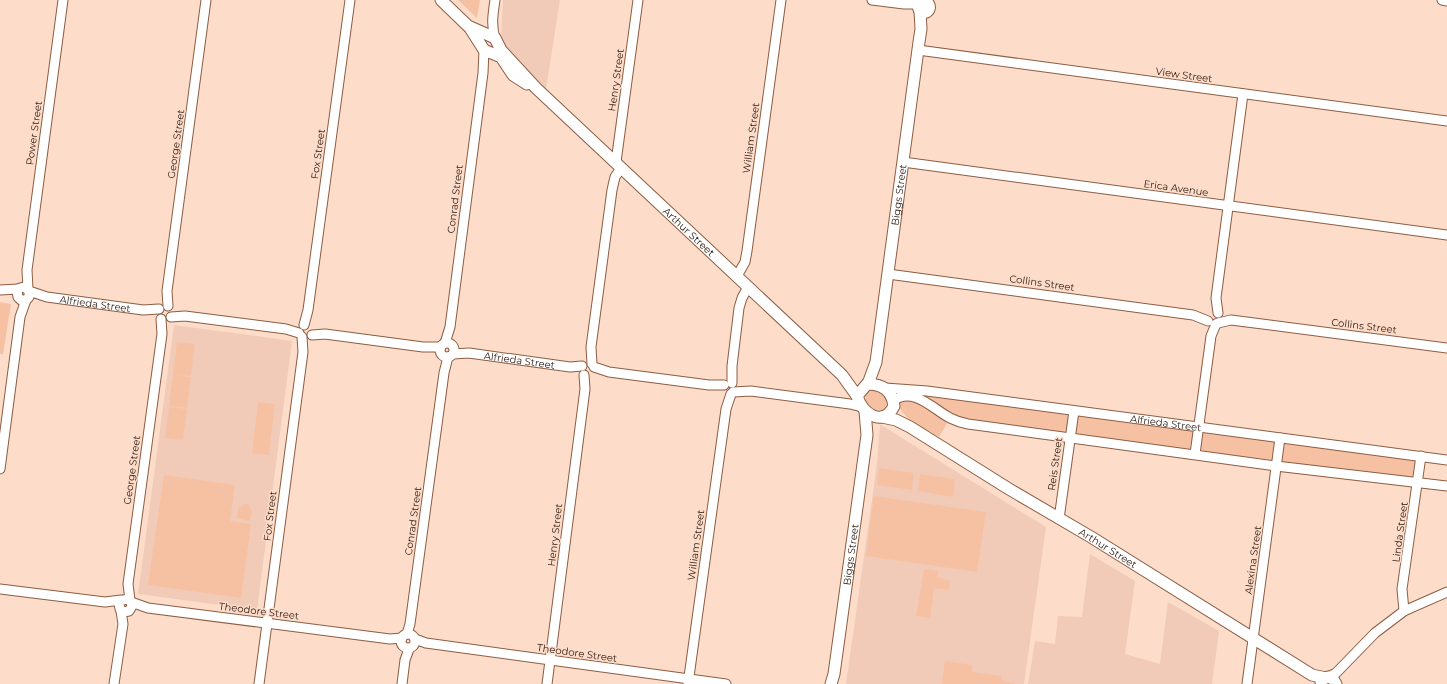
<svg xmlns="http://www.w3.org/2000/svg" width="1447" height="684" font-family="Montserrat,sans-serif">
<rect width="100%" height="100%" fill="#fddcca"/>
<path fill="#f1cbb8" d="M 503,0 L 560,0 L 546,89 L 501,40 Z
M 174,325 L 292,341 L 257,610 L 138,594 Z
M 880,425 L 881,425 L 1046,527 L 1024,684 L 846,684 L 877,464 Z
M 1090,554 L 1135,581 L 1125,654 L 1160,664 L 1168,602 L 1219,631 L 1212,684 L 1028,684 L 1035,641 L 1055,644 L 1058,616 L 1082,617 Z"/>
<path fill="#f6c1a2" d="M 458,0 L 480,0 L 477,18 Z
M 0,302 L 11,304 L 3,354 L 0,354 Z
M 177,342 L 195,344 L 191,376 L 173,374 Z
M 173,374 L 191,377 L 187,408 L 169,406 Z
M 872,390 C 880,391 887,396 887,404 L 883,410 C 873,412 862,403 867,392 Z
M 914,393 L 1069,414 L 1067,432 L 1063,433 L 957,419 Z
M 914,399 L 949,420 L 939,437 L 929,431 L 922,430 L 909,420 L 900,409 L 899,401 Z
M 258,402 L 275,404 L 269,455 L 252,453 Z
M 169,407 L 187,409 L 183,440 L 165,438 Z
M 1079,415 L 1192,430 L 1195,431 L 1193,446 L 1187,450 L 1077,435 L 1074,432 L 1075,417 Z
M 1204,432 L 1275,441 L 1273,460 L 1205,452 C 1197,448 1200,440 1201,433 Z
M 1284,443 L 1417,460 L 1414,478 L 1283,462 L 1281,459 L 1283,444 Z
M 879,468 L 914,473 L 912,490 L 877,485 Z
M 920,474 L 955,479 L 953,497 L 918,491 Z
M 164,475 L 235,485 L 230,521 L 251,524 L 241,598 L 148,585 Z
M 874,496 L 986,512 L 977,572 L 866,556 Z
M 245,504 L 248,504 L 252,511 L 250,521 L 236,518 L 239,508 Z
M 924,569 L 938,571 L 937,577 L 950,581 L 949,590 L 934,588 L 930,618 L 916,616 Z
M 945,661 L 972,665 L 972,672 L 1001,676 L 1003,681 L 1015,683 L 1015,684 L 942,684 Z"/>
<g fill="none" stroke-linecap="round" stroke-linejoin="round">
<g stroke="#8c5d42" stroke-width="11">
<g id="minor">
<path d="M 495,0 C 493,13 491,26 495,38"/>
<path d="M 872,0 L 904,4 L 919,4"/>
<path d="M 1442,0 L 1447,1"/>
<path d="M 918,50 L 1447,121"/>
<path d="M 616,162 L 638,0"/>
<path d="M 903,162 L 1447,235"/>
<path d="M 888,274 L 1193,315 L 1208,321"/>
<path d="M 737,276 L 745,262 L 747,251 L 781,0"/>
<path d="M 28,289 L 27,270 L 63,0"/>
<path d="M 0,290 L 18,289"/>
<path id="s1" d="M 29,291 L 29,297 L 26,300 L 21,300 L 18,297 L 17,291 L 20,288 L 24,287 L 29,291 L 47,297 L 143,310 L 159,309"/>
<path d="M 168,306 L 167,291 L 206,0"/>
<path d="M 1218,313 L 1216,298 L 1243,94"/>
<path d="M 171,317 L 185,316 L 286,329 L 299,333"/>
<path d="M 1218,323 L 1231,320 L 1447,348"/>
<path d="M 304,325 L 308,310 L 350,0"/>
<path d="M 312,335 L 325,334 L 423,347 L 441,347"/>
<circle cx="447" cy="350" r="7"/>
<path d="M 445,343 L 450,327 L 483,73 L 484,50"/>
<path id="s2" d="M 453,354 L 469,353 L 570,367 L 582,366"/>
<path d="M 592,364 L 591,347 L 612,190 L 615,177 L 621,168"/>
<path d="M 594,367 L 609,372 L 709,385 L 724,385"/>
<path d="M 732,383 L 732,366 L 739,308 L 742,298 L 748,287"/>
<path id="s3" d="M 885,388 L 927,391 L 1447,460"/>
<path d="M 733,392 L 751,391 L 850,404 L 862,407"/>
<path d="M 893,401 C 913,386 933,409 950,418 C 956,421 962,423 968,424 L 1276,466 L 1447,486"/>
<path d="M 1195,454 L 1211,336 L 1216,324"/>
<path d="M 0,469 L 20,317 L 26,300"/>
<path d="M 1059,519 L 1074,411"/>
<path d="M 0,589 L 105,602 L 121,600"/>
<path d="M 130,600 L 128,584 L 162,334 L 161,319"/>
<path d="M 131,602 L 132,606 L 129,611 L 123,612 L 120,609 L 119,604 L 120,601 L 127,599 L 131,602 L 148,608 L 390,639 L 402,638"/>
<path d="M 1404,611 L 1402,589 L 1421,456"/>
<circle cx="408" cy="641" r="7"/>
<path d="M 407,634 L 410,624 L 444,373 L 448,357"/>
<path d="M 415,639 L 426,643 L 726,684"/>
<path d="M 1328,677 L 1336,673 L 1375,633 L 1404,611 L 1447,592"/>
<path d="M 114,684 L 123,624 L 121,611"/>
<path d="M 259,684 L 303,352 L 302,337"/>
<path d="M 402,684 L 405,660 L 409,649"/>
<path d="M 547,684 L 585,389 L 584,375"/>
<path d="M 688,684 L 726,409 L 731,394"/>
<path d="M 1247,684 L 1280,438"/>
</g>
</g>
<g stroke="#8c5d42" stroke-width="13">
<g id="tertiary">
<path id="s4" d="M 441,0 L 468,26 L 495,38 L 501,50 L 536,88 L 842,375 L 857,396"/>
<circle cx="924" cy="7" r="5.5"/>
<path d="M 470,28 L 484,50 L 501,57 L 513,75 L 527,84"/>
<path d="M 867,384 C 882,384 892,390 894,406 C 883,428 862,414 857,396 Z"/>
<path id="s5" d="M 868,384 L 876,362 L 919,42 L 921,29 L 920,11"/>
<path id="s6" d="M 882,417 L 896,420 L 910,427 L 1009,489 L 1091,537 L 1312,675 L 1326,678"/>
<path d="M 1321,682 L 1323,679 L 1328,677 L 1333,679 L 1336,684"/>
<path id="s7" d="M 831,684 L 834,674 L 867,435 L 865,411"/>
</g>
</g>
<use href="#minor" stroke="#fff" stroke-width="9"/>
<use href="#tertiary" stroke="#fff" stroke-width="11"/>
</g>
<g text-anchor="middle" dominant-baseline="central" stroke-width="3" stroke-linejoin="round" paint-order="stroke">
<g font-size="10" fill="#2a170c" stroke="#fddcca">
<text transform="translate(1184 75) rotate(8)">View Street</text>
<text transform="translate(616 80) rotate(-82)">Henry Street</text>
<text transform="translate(34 133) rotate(-82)">Power Street</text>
<text transform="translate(751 138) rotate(-82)">William Street</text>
<text transform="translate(176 144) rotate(-82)">George Street</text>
<text transform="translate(318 154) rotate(-82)">Fox Street</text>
<text transform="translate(1176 188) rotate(8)">Erica Avenue</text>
<text stroke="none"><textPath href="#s5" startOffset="192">Biggs Street</textPath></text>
<text transform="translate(455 199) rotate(-83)">Conrad Street</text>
<text stroke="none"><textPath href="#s4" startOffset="342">Arthur Street</textPath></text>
<text transform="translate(1042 283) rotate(8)">Collins Street</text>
<text stroke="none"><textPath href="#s1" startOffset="108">Alfrieda Street</textPath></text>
<text transform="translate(1364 326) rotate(7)">Collins Street</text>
<text stroke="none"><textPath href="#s2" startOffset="67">Alfrieda Street</textPath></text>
<text stroke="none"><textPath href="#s3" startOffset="283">Alfrieda Street</textPath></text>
<text transform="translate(1055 464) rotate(-82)">Reis Street</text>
<text transform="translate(132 470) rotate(-82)">George Street</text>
<text transform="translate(270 516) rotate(-83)">Fox Street</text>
<text transform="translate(413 521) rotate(-82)">Conrad Street</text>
<text transform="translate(1400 532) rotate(-82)">Linda Street</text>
<text transform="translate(555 535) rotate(-83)">Henry Street</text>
<text transform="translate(696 545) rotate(-82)">William Street</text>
<text stroke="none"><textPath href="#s6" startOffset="262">Arthur Street</textPath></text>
<text stroke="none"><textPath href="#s7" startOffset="131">Biggs Street</textPath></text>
<text transform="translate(1253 560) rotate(-82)">Alexina Street</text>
<text transform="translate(259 611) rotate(7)">Theodore Street</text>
<text transform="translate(577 653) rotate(8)">Theodore Street</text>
</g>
</g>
</svg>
